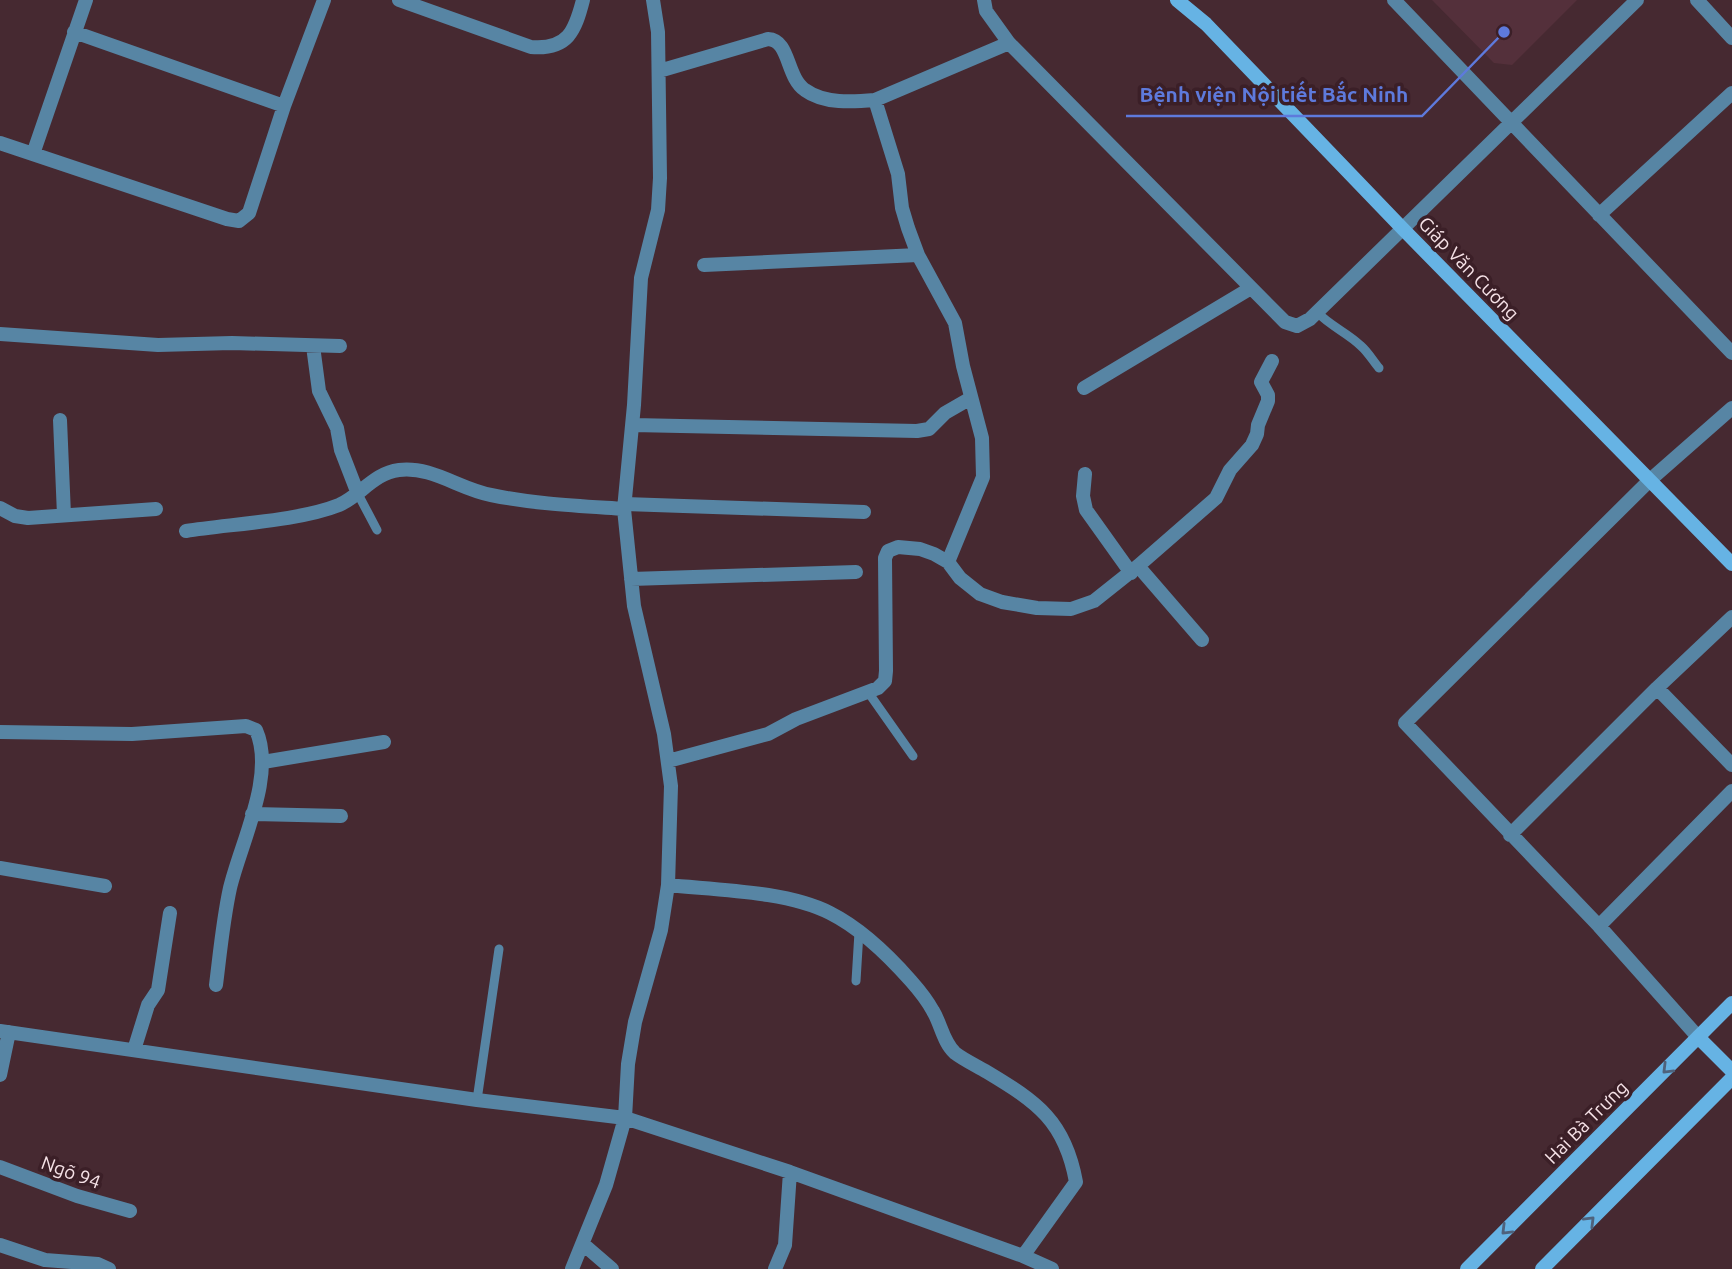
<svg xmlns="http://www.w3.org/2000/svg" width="1732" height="1269" font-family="Ubuntu,sans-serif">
<rect width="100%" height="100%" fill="#462931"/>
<path fill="#54303b" d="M 1432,0 L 1577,0 L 1512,65 L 1494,63 Z"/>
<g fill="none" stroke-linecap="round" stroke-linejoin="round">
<path stroke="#5785a4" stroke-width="9" d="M 1317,312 C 1330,326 1348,333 1361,346 C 1368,352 1373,361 1379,368
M 358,494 L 377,530
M 868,692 L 913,756
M 856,981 L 859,932
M 477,1100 L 499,949"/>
<path stroke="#5785a4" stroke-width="14" d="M 399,0 L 531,47 C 568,50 575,31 583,0
M 984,0 L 986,11 L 1009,43 L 1285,322 L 1297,326 L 1310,319 L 1637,0
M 1394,0 L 1732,353
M 1697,0 L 1732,38
M 74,32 L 284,106
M 659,71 L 768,39 C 790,40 786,77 805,90 C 824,104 853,102 875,100 L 1009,43
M 875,100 L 898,174 L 902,208 L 908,228 L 918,255 L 955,323 L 963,366 L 982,438 L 983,477 L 948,562
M 0,143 L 227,219 L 239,221 L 249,213 L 284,106 L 324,0
M 33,154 L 86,0
M 1599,215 L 1732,93
M 704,265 L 918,255
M 0,334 L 158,345 L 232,343 L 340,346
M 313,346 L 319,391 L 337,428 L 341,450 L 358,494
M 1084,388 L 1251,288
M 60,420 L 64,515
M 633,425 L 917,431 L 929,429 L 945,413 L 971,398
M 1085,474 L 1083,496 L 1086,510 L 1131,573
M 625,504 L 864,512
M 0,508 L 15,516 L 28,518 L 156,509
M 186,531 C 230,524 299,521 339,505 C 360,496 374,473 399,470 C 432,466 459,489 491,495 C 534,504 580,506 624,509
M 1138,566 L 1202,640
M 631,579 L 856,572
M 1657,688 L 1732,765
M 0,732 L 132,734 L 246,726 L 256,730 C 276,775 241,842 230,888 C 223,920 220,953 216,985
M 668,761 L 768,734 L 796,719 L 878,688 L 885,681 L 886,671 L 885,558 L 888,551 L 898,547 L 920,549 L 934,554 L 948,562 L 960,578 L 980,594 L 1002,602 L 1037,608 L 1071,609 L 1094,601 L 1138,566 L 1216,498 L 1230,470 L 1252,445 L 1257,434 L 1258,425 L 1268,401 L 1268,395 L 1261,382 L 1272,361
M 263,762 L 384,742
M 252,814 L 341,816
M 1510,835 L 1657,688 L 1732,617
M 0,868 L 105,886
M 668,885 C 717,890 787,891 830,913 C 860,928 889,956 911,981 C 919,990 927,1000 933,1011 C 941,1024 943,1042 955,1053 C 964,1060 977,1066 987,1072 C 1037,1102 1065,1121 1076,1182 L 1023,1256
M 1599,926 L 1732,791
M 0,1031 L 477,1100 L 625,1118 L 790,1172 L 1023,1256 L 1052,1269
M 1698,1037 L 1599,926 L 1405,723 L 1650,480 L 1732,408
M 134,1050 L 148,1005 L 158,990 L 170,913
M 0,1075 L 9,1032
M 0,1167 L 77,1196 L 130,1211
M 583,1244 L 612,1269
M 0,1245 L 45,1260 L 98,1264 L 109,1269
M 572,1269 L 606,1185 L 625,1118 L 628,1064 L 635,1022 L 661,930 L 668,885 L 671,786 L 664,734 L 634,606 L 624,509 L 634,405 L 641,278 L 658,210 L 660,178 L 658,32 L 653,0
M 775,1269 L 785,1245 L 790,1172"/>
<path stroke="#66b3e4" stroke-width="14" d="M 1177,0 L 1206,24 L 1403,229 L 1732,564
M 1698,1037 L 1732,1071
M 1467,1269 L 1732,1003
M 1542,1269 L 1732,1078"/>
</g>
<defs><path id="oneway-chevron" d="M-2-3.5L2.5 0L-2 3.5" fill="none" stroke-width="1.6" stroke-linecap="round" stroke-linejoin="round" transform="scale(1.75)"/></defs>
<g stroke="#4e627c">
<use href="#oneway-chevron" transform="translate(1667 1069) rotate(135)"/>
<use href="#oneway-chevron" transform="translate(1590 1221) rotate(-45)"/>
<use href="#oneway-chevron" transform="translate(1506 1230) rotate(135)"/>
</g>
<g text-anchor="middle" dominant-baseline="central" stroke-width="7" stroke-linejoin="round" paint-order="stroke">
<g font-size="19" fill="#f6e2e7" stroke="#3b1f27">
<text transform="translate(1469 268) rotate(46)">Giáp Văn Cương</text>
<text transform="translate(1586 1122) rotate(-45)">Hai Bà Trưng</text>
<text transform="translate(71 1172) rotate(20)">Ngõ 94</text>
</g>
</g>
<path fill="none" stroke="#5e7adc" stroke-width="2.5" d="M1504 32L1422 116H1126"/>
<circle fill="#5e7adc" stroke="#3b1f27" stroke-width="2.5" cx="1504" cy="32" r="7"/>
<g font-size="21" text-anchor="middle" font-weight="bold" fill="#5e7adc" stroke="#3b1f27" stroke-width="7" stroke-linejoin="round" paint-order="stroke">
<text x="1274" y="102">Bệnh viện Nội tiết Bắc Ninh</text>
</g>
</svg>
